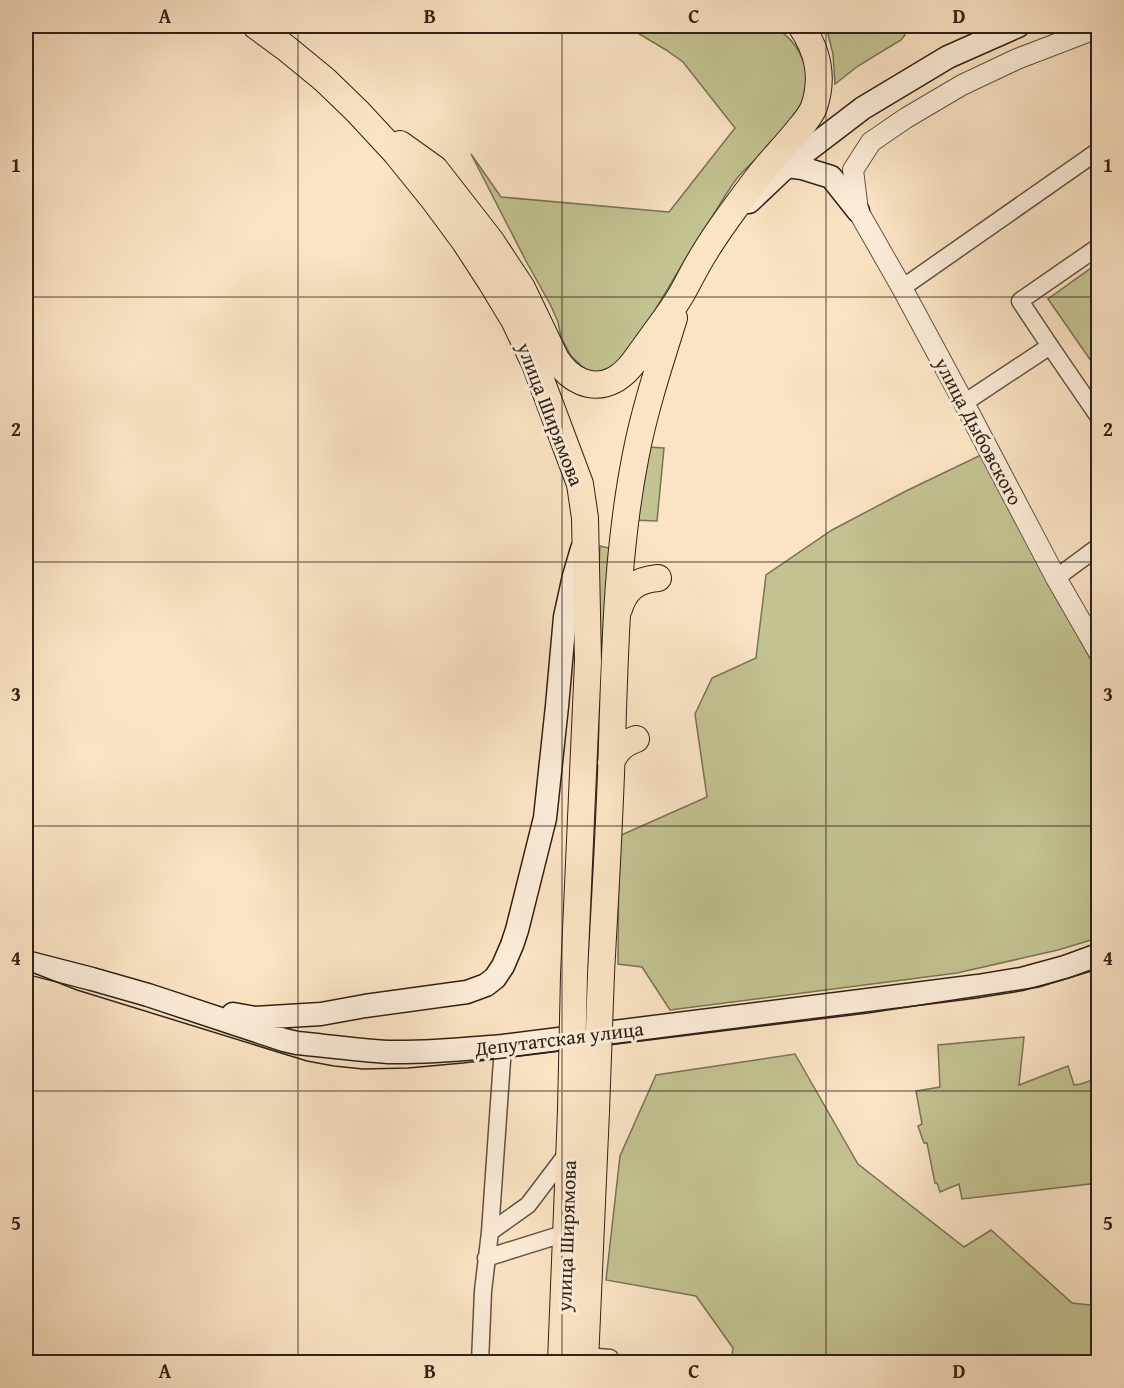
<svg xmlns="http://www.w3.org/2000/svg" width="1124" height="1388" font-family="'Gentium Book Plus',serif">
<rect width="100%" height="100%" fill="#fbe4c4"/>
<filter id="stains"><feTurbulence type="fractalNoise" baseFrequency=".00333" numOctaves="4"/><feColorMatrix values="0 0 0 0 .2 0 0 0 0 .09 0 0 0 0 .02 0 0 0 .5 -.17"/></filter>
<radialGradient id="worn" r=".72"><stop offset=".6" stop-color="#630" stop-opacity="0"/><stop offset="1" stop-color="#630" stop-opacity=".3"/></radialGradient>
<path fill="#c3c391" stroke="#7a7254" stroke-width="1.5" d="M 626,26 L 771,26 C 801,40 815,75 802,106 C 791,133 757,155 738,177 C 727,191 718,208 708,223 C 679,268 653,314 626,360 L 617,369 L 596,373 L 586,370 L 571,356 L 561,337 L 558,322 L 550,304 L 526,261 L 471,154 L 501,197 L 669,212 L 735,128 L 683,62 L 666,50 Z
M 833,26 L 898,27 L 903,30 L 905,35 L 901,40 L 858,66 L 835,84 L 833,54 L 827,30 Z
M 1098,263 L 1098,371 L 1048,299 Z
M 647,447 L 664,448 L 657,521 L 633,520 Z
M 981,455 L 1098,673 L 1098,938 L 1058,950 L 957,973 L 670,1010 L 642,967 L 618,964 L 619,836 L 707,797 L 695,714 L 712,678 L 756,658 L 766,575 L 832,530 L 906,491 Z
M 600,546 L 609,548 L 593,880 L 585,936 L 584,882 Z
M 1024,1037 L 1019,1085 L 1068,1066 L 1074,1085 L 1081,1084 L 1098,1078 L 1098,1183 L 962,1199 L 959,1184 L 940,1192 L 937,1183 L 935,1183 L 927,1143 L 924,1143 L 918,1126 L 922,1124 L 916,1091 L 940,1087 L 938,1045 Z
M 795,1054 L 858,1164 L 964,1247 L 991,1230 L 1072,1303 L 1098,1306 L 1098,1362 L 731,1362 L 733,1348 L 696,1296 L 606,1280 L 620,1156 L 656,1075 Z"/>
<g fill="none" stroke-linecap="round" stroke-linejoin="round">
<g stroke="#635242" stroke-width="19">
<path id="minor" d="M 902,288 L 1098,151
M 1050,346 L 1098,416
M 964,403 L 1050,346 L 1020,301 L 1098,247
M 1056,578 L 1098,547
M 490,1232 L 528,1205 L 569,1151
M 486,1258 L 566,1233
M 585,1356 L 610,1358 L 610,1362
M 480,1362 L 483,1291 L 490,1232 L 503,1046"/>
</g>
<g stroke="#635242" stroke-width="22">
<path id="tertiary" d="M 1098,28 L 1017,59 L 962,85 L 906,118 L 871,142 L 853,170 L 858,211 L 902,288 L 964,403 L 1056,578 L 1098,651"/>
</g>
<g stroke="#302116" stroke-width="25">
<path id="secondary" d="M 787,166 L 802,168 L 831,177 L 858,211
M 749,202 L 787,166 L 863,108 L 948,57 L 1018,26
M 26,962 L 92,979 L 148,995 L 284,1040 L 297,1043 C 327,1046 358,1050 388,1052 C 427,1053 465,1049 503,1046 L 978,986 L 1021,979 L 1065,967 L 1098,955
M 233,1014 L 255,1018 L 321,1014 L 365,1006 L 467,992 L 486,985 L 495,978 L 503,966 L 512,945 L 517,930 L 545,818 L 557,706 L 565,617 L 574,576 L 582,549"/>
</g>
<g stroke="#302116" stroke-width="28">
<path id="primary" d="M 256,26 L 286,48 L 325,80 L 358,112 L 396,153 L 434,200 L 465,242 L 491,282 L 514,320 L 535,364 L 580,484 L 585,518 L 588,661 L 574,975
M 400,144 L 435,169 L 491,241 L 522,288 L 556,359 C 569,379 591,392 614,380 C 629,372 637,357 647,344 C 658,328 671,312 681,295 C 689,281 696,266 705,252 C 720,227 738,204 755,181 C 768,163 785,147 799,129 C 805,122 811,115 814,107 C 824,77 818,51 801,26
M 619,609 C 625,589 636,580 658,578
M 611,763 C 616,750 623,744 636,739
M 601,974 C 605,897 610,820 612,743 C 615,646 617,549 636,454 C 645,408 660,363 674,318
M 561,1362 L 571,1110
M 585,1362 L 596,1111"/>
</g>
<use href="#minor" stroke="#fcedd9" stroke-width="16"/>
<use href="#tertiary" stroke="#fcedd9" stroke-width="20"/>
<use href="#secondary" stroke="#fcedd9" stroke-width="22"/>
<use href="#primary" stroke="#fbe4c4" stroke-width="26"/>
<path stroke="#302116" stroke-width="1.5" d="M 26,970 L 77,990 L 307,1061 L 334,1066 L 363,1069 L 408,1068 L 463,1063 L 868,1013 L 1039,987 L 1098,969"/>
<g stroke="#302116" stroke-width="28" stroke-linecap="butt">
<path id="primary-bridge" d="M 571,1110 L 574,975
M 596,1111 L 601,974"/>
</g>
<use href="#primary-bridge" stroke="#fbe4c4" stroke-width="26"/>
</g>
<path fill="none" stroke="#302116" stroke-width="1.5" stroke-opacity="0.55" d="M 298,26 L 298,1362M 562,26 L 562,1362M 826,26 L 826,1362M 26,297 L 1098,297M 26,562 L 1098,562M 26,826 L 1098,826M 26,1091 L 1098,1091"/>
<g text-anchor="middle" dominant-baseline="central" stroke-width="6" stroke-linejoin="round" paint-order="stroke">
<g font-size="20" fill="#302116" stroke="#fcedd9">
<text transform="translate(551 414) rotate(69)">улица Ширямова</text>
<text transform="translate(979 431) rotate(62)">улица Дыбовского</text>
<text transform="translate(559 1038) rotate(-7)">Депутатская улица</text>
<text transform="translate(566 1236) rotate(-88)">улица Ширямова</text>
</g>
</g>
<rect width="1124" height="1388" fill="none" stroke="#fbe4c4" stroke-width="66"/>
<rect x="33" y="33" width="1058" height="1322" fill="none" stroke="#302116" stroke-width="2"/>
<g font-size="20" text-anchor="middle" font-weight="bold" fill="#302116">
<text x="165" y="23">A</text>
<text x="430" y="23">B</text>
<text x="694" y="23">C</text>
<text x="959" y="23">D</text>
<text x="16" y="172">1</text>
<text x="1108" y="172">1</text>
<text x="16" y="436">2</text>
<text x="1108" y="436">2</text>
<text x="16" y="701">3</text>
<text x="1108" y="701">3</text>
<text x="16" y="965">4</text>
<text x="1108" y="965">4</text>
<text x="16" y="1230">5</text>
<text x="1108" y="1230">5</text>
<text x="165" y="1378">A</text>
<text x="430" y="1378">B</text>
<text x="694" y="1378">C</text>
<text x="959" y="1378">D</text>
</g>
<rect width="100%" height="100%" filter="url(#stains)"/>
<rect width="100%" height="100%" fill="url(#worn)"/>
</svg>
